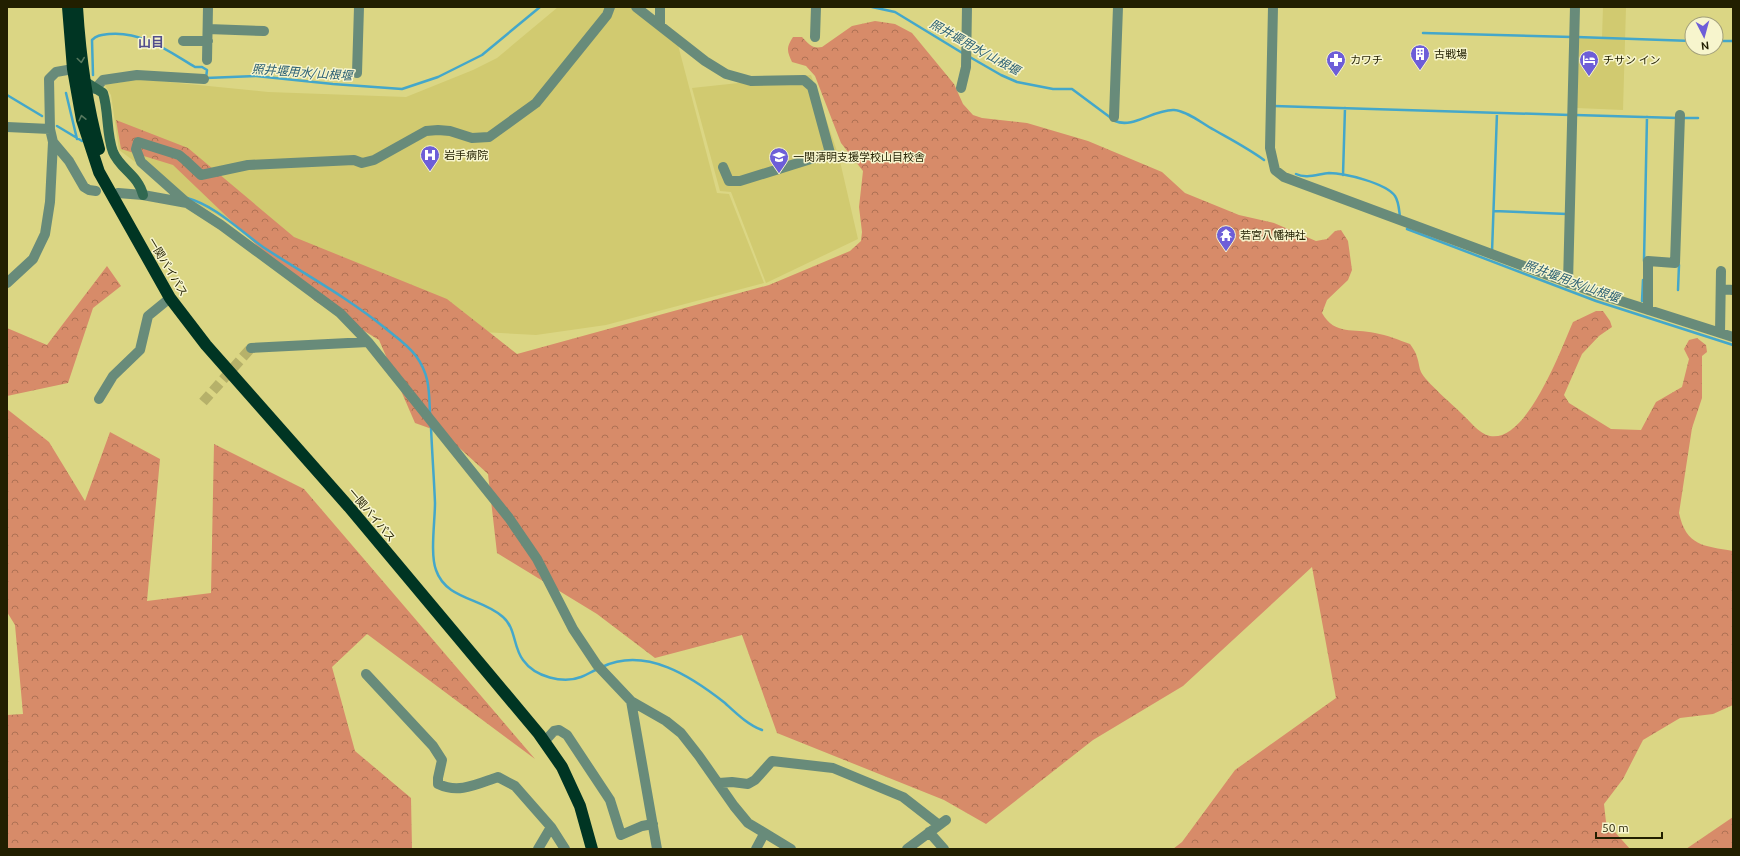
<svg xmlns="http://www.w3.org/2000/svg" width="1740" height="856" font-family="Ubuntu,'Noto Sans JP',sans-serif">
<defs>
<pattern id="forest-crowns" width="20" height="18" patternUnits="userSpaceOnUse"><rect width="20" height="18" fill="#d78b69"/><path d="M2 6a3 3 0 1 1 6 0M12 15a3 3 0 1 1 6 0" fill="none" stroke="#ae7154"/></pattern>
</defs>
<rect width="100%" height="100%" fill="#dbd684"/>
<path fill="#d1ca70" d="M 558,7 L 630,7 L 678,45 L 717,193 L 729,194 L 764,283 L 606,325 L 536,335 L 425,329 L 179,194 L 119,150 L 111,95 L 104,84 L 118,83 L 138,79 L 268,92 L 406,97 L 473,70 L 497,58 Z
M 1603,7 L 1626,7 L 1623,110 L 1577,108 L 1579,37 L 1602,38 Z
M 811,75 L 839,157 L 858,239 L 766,283 L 731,192 L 720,191 L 692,88 Z"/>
<path fill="url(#forest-crowns)" d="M 875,21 L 895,24 L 912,33 L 954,84 L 963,104 L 973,115 L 982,118 L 1027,123 L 1088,141 L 1162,172 L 1185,193 L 1239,215 L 1274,223 L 1316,241 L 1327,239 L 1335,231 L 1341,230 L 1348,241 L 1352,270 L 1348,280 L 1327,300 L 1322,313 C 1335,336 1354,328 1375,333 C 1387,335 1399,340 1410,344 C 1413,348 1416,353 1417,357 C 1419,362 1419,368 1421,372 C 1425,381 1453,405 1461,413 C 1469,420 1479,434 1490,436 C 1527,443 1561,349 1573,322 L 1596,311 L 1603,311 L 1610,321 L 1612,327 L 1599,336 L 1582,354 L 1564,395 L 1569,403 L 1611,429 L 1641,430 L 1656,402 L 1682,387 L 1689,359 L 1684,349 L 1689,340 L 1697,338 L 1706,345 L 1707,352 L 1702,356 L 1702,398 L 1692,428 L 1679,513 C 1686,546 1704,546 1733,551 L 1733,705 L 1713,714 L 1680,718 L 1643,740 L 1623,779 L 1604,804 L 1606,822 L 1630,849 L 1173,849 L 1182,842 L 1235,770 L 1336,698 L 1312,567 L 1183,686 L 1093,740 L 986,824 L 944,800 L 777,733 L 742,635 L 655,658 L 597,614 L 497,553 L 488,474 L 443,433 L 415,423 L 379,340 L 315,301 L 173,165 L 121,149 L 116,120 L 188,148 L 294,237 L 447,299 L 517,354 L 769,285 L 850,251 L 861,241 L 862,232 L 859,207 L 863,171 L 841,143 L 815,76 L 806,66 L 792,62 C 787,51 786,48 793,37 L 802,37 C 809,44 812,49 822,47 L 852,26 Z
M 107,266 L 121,286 L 93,308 L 68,383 L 7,396 L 7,328 L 47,345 Z
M 7,409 L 49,442 L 85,501 L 110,432 L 160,459 L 147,601 L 211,593 L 214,444 L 304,489 L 535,759 L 367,634 L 332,667 L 355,751 L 411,798 L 412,849 L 7,849 L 7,715 L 23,714 L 15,625 L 7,612 Z
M 1733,817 L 1733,849 L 1686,849 Z"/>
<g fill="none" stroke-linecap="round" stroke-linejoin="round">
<path stroke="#44a7ca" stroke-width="2.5" d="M 872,7 L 895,12 L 964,54
M 1423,33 L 1572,37
M 1577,37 L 1692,41
M 1716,41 L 1733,41
M 968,56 L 1001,75 L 1017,82 L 1053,89 L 1072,89 L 1111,118
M 93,75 L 92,40 C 97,35 101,35 109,34 C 142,31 168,51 195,67 L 202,67 L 207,70 L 206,78 L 256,76 L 333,84 L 402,89 L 438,77 L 482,55 L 540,7
M 66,93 L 77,139
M 7,95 L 42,116
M 1274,106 L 1570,115
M 1575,115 L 1678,118
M 1683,118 L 1698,118
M 1115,121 C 1133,129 1154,109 1174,110 C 1186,111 1199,121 1209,127 C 1228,138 1246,147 1264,160
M 57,126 L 82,141
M 1296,174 C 1306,179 1318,174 1329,173 C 1344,173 1386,183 1395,196 C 1399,202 1399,210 1400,217
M 1343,175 L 1345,108
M 187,198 C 216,206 239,230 263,247 C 304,274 347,297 385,328 C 396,337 408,345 416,356 C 430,375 429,392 430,414
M 1494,211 L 1567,214
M 1407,229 L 1596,301 L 1733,345
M 1492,252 L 1497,113
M 1644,261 L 1647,117
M 1678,290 L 1679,265
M 1642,301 L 1643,280
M 431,427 C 432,452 434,478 435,503 C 435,521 430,554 436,570 C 446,600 483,598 503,617 C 516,628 513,647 523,660 C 535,677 563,684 581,677 C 587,675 592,671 598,669
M 602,667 C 646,646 692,677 725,703 C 736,713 748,725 762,730"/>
<path stroke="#b6b16a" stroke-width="10" stroke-dasharray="10 5" stroke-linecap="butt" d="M 203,402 L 251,348"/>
<path stroke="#688b7a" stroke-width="10" d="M 636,7 L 705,61 L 726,74 L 751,81 L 804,80 L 812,87 L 830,153 L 740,181 L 729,181 L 723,167
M 1273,7 L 1270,148 L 1275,170 L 1284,177 L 1602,295 L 1733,337
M 660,24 L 660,7
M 208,29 L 264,31
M 815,37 L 816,7
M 183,41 L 208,41
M 207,60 L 208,7
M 357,73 L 359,7
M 961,88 L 966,67 L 967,7
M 95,89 L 103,80 L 137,75 L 204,79
M 1114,117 L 1118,7
M 7,127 L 50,129
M 53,142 L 69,161 L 84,187 L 89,190 L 96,191
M 118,193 L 143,195 L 187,203 L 221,225 L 340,313 L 368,342 L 509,518 L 537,559 L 573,629 L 597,665 L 631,701 L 666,721 L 681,733 L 699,756 L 734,806 L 748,823 L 791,849
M 186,202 L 141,162 L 136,149 L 138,142 L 179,155 L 185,160 L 201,175 L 248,165 L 354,160 L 362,163 L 374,160 L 426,131 L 438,130 L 450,131 L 472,138 L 489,137 L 536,103 L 607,15 L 610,7
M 7,283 L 33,259 L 45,234 L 50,202 L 53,142 L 50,129 L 49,79 L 56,72 L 73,69
M 1568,283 L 1575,7
M 1721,289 L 1733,290
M 1648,310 L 1648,261 L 1675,263 L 1680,115
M 1720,333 L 1721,271
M 251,348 L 368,342
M 99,399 L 113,376 L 140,350 L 148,316 L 170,298
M 366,674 L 433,746 L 442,760 L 438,778 L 438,784 C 459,794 477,784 498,777 L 515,786 L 551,827 L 565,849
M 631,701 L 657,849
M 544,742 L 554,731 L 559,730 L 567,735 L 610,800 L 621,835 L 642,826 L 653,824
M 719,783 L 732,782 L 748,784 L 755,780 L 772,761 L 833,768 L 903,797 L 939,825
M 929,832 L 944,849
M 538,849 L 551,827
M 756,849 L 764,834
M 907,849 L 946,820"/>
<path stroke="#316851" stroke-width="10" d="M 84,81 L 103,93 C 109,112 106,133 113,152 C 120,169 139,176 143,195"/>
<path stroke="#003523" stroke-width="12" d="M 68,7 L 73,69 L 82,120 L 99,172 L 170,298 L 206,345 L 349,507 L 539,734 L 562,767 L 580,806 L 592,849
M 77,7 C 80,55 86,102 99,149"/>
</g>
<defs><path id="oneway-chevron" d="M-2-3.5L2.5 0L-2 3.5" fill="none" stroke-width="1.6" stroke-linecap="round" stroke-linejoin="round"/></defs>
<g stroke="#56785e">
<use href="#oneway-chevron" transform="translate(81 60) rotate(82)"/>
<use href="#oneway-chevron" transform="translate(82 118) rotate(-103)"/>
</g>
<defs>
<g id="building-pin" transform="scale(1)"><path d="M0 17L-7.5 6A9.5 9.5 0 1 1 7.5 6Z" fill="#6d5ed8" stroke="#f7f5cd"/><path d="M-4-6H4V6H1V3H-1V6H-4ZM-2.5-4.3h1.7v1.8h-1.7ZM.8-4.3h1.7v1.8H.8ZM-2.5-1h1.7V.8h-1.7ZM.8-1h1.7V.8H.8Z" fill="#fff"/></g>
<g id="pharmacy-pin" transform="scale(1)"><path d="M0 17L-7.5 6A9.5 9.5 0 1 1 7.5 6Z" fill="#6d5ed8" stroke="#f7f5cd"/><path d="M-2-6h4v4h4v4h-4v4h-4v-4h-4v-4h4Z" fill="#fff"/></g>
<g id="hotel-pin" transform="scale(1)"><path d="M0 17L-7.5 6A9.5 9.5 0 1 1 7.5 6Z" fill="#6d5ed8" stroke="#f7f5cd"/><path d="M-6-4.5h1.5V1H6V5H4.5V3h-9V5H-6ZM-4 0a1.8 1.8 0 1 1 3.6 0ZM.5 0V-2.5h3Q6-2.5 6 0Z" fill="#fff"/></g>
<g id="hospital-pin" transform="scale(1)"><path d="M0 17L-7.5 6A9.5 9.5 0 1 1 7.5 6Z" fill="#6d5ed8" stroke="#f7f5cd"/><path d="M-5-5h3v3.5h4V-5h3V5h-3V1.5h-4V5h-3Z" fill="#fff"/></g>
<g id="school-pin" transform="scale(1)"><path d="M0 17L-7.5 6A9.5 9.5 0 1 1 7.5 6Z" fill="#6d5ed8" stroke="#f7f5cd"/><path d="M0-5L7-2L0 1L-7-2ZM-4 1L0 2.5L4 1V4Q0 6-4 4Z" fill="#fff"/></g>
<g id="temple-pin" transform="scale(1)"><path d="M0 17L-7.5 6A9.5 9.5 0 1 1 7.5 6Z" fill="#6d5ed8" stroke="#f7f5cd"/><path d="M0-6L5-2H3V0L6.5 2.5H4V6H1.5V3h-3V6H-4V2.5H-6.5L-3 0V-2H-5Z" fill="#fff"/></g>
</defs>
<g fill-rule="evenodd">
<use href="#building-pin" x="1420" y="54"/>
<use href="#pharmacy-pin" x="1336" y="60"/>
<use href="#hotel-pin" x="1589" y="60"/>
<use href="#hospital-pin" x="430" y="155"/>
<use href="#school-pin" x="779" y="157"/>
<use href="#temple-pin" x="1226" y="235"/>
</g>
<g text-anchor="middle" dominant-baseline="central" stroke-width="3" stroke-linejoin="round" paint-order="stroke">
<g font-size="11" fill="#221f00" stroke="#f7f5cd" text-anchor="start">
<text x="1434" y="54">古戦場</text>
<text x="1350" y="60">カワチ</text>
<text x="1603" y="60">チサン イン</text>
<text x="444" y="155">岩手病院</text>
<text x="793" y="157">一関清明支援学校山目校舎</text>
<text x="1240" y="235">若宮八幡神社</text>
</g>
<g font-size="11" fill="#221f00" stroke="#f7f5cd">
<text transform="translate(168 267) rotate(59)">一関バイパス</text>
<text transform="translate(372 515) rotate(50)">一関バイパス</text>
</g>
<g font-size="12" font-style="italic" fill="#2a5f73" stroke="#f7f5cd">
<text transform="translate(975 47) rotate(29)">照井堰用水/山根堰</text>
<text transform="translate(302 72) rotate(4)">照井堰用水/山根堰</text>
<text transform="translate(1572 281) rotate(20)">照井堰用水/山根堰</text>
</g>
<g font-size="13" font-weight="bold" fill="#514d8c" stroke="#f7f5cd">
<text x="151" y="42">山目</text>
</g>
</g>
<rect width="1740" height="856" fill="none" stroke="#221f00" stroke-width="16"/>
<g transform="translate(1704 36) rotate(174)"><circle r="19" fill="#f7f5cd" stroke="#a29f7b"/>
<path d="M0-3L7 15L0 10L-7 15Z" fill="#6d5ed8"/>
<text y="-6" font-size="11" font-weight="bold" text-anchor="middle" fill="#221f00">N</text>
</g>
<path d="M1596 832v6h66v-6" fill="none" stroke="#221f00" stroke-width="2"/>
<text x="1602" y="832" font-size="12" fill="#221f00" stroke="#f7f5cd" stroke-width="3" paint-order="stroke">50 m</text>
</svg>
